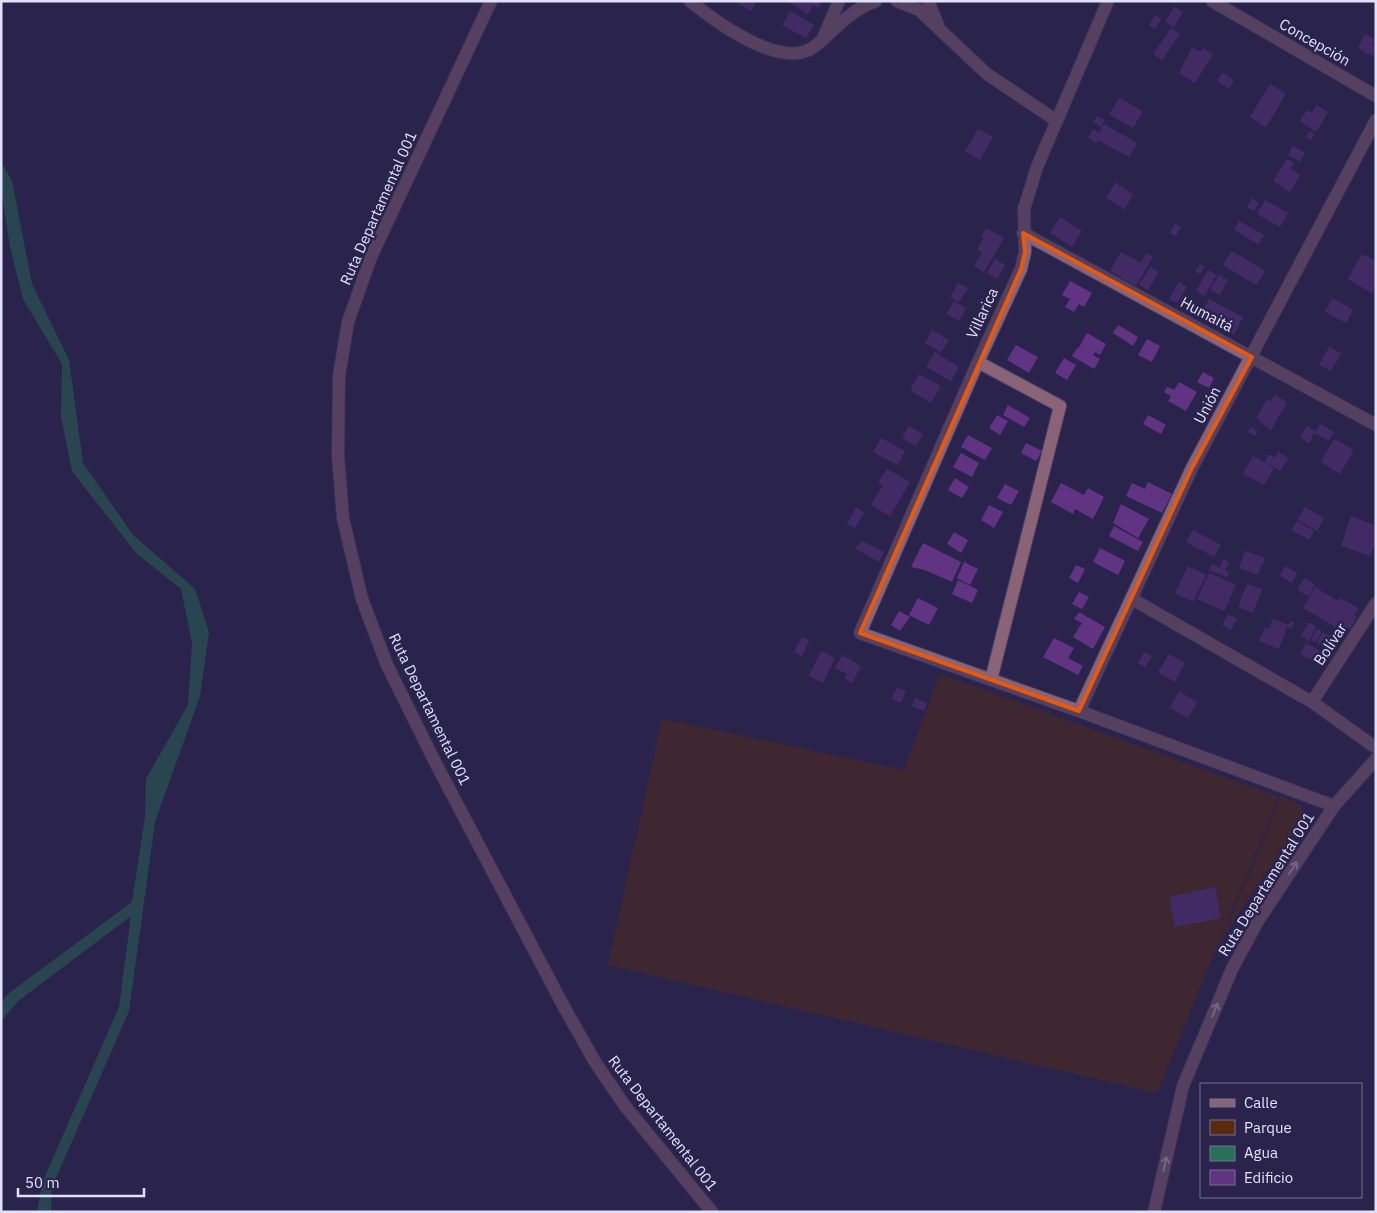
<svg xmlns="http://www.w3.org/2000/svg" width="1377" height="1213" font-family="'IBM Plex Sans',sans-serif">
<rect width="100%" height="100%" fill="#2a244d"/>
<path fill="#592a10" d="M 940,674 L 1279,797 L 1157,1093 L 608,965 L 662,719 L 904,770 Z
M 1281,796 L 1301,806 L 1304,814 L 1303,820 L 1232,923 L 1219,947 Z"/>
<path fill="#296e56" d="M 1,162 L 12,181 L 32,284 L 69,360 L 83,463 L 133,535 L 195,589 L 209,632 L 200,696 L 155,822 L 129,1011 L 52,1187 L 51,1212 L 37,1212 L 43,1181 L 119,1007 L 131,916 L 18,1001 L 1,1021 L 1,1003 L 9,993 L 132,902 L 145,817 L 146,779 L 188,705 L 192,643 L 181,589 L 136,553 L 72,471 L 61,417 L 62,364 L 23,299 L 10,247 L 1,188 Z"/>
<path fill="#603383" d="M 734,1 L 757,1 L 751,11 Z
M 787,1 L 822,1 L 819,8 L 813,5 L 808,14 Z
M 1174,7 L 1183,12 L 1174,27 L 1165,22 Z
M 790,11 L 814,25 L 806,38 L 782,25 Z
M 1155,15 L 1161,19 L 1155,29 L 1149,25 Z
M 1171,28 L 1180,34 L 1162,60 L 1153,54 Z
M 1365,34 L 1375,39 L 1372,45 L 1376,47 L 1374,57 L 1358,48 Z
M 1192,47 L 1201,52 L 1203,48 L 1213,54 L 1195,83 L 1179,73 Z
M 1222,73 L 1234,80 L 1229,89 L 1217,81 Z
M 1270,84 L 1286,94 L 1266,127 L 1250,117 Z
M 1119,98 L 1143,111 L 1133,128 L 1109,114 Z
M 1317,105 L 1328,112 L 1316,132 L 1300,121 L 1307,110 L 1312,113 Z
M 1097,116 L 1105,120 L 1101,127 L 1093,122 Z
M 1104,124 L 1137,143 L 1129,157 L 1098,140 L 1096,143 L 1088,138 L 1093,129 L 1099,133 Z
M 978,129 L 993,137 L 980,160 L 965,151 Z
M 1309,131 L 1315,134 L 1311,140 L 1306,137 Z
M 1293,146 L 1305,153 L 1300,162 L 1288,155 Z
M 1287,159 L 1294,163 L 1291,169 L 1300,175 L 1290,192 L 1273,181 Z
M 1115,183 L 1133,194 L 1125,209 L 1106,198 Z
M 1252,198 L 1259,203 L 1254,211 L 1247,207 Z
M 1265,200 L 1288,213 L 1280,227 L 1257,214 Z
M 1060,217 L 1082,231 L 1072,247 L 1050,233 Z
M 1239,221 L 1264,235 L 1258,244 L 1234,230 Z
M 1175,224 L 1181,227 L 1176,236 L 1170,233 Z
M 986,228 L 1004,238 L 984,272 L 974,266 L 982,252 L 977,250 L 984,238 L 981,236 Z
M 1232,251 L 1265,271 L 1256,285 L 1223,265 Z
M 1121,252 L 1141,263 L 1146,253 L 1153,257 L 1136,286 L 1110,271 Z
M 1362,254 L 1376,261 L 1376,286 L 1372,293 L 1348,279 Z
M 995,259 L 1005,265 L 997,279 L 987,273 Z
M 1200,264 L 1205,266 L 1200,274 L 1195,271 Z
M 1150,267 L 1159,272 L 1148,290 L 1139,285 Z
M 1208,270 L 1217,275 L 1204,296 L 1196,291 Z
M 1219,275 L 1228,280 L 1220,295 L 1210,290 Z
M 1070,281 L 1092,293 L 1084,307 L 1079,304 L 1074,312 L 1065,307 L 1070,299 L 1062,295 Z
M 1179,282 L 1187,287 L 1177,303 L 1169,299 Z
M 958,283 L 968,288 L 959,302 L 950,297 Z
M 1332,298 L 1353,310 L 1346,323 L 1325,312 Z
M 1209,299 L 1243,317 L 1234,335 L 1200,316 Z
M 954,301 L 966,308 L 959,321 L 946,314 Z
M 1118,325 L 1138,337 L 1133,346 L 1113,333 Z
M 932,330 L 949,340 L 941,352 L 925,343 Z
M 1087,333 L 1106,344 L 1100,355 L 1095,352 L 1093,355 L 1100,359 L 1094,369 L 1072,356 L 1078,347 L 1085,351 L 1079,347 Z
M 1147,339 L 1160,346 L 1152,362 L 1138,355 Z
M 1016,345 L 1038,357 L 1029,373 L 1007,360 Z
M 1329,347 L 1341,353 L 1331,371 L 1319,365 Z
M 935,352 L 959,367 L 951,381 L 926,367 Z
M 1064,358 L 1076,365 L 1067,380 L 1055,373 Z
M 1203,372 L 1214,378 L 1209,388 L 1197,382 Z
M 919,374 L 941,386 L 931,403 L 910,390 Z
M 1179,382 L 1197,392 L 1186,411 L 1168,401 L 1171,396 L 1164,392 L 1167,387 L 1174,390 Z
M 1275,395 L 1287,402 L 1271,430 L 1256,418 L 1267,399 L 1271,401 Z
M 1008,405 L 1030,418 L 1024,427 L 1003,415 Z
M 997,415 L 1008,421 L 1000,435 L 989,428 Z
M 1148,415 L 1166,425 L 1161,434 L 1143,424 Z
M 1320,424 L 1334,432 L 1329,441 L 1314,433 L 1309,443 L 1300,438 L 1307,426 L 1316,432 Z
M 909,426 L 923,434 L 916,446 L 902,438 Z
M 1251,427 L 1258,431 L 1255,436 L 1248,432 Z
M 968,435 L 992,448 L 985,460 L 961,447 Z
M 881,438 L 905,451 L 898,465 L 873,452 Z
M 1334,439 L 1354,450 L 1340,474 L 1321,462 Z
M 1026,443 L 1042,451 L 1036,461 L 1021,453 Z
M 1278,452 L 1288,458 L 1281,471 L 1265,462 L 1269,454 L 1275,458 Z
M 961,453 L 979,463 L 972,477 L 953,467 Z
M 1253,456 L 1274,468 L 1264,485 L 1243,474 Z
M 887,469 L 910,482 L 890,516 L 871,505 L 883,485 L 878,483 Z
M 955,478 L 969,487 L 962,498 L 948,490 Z
M 1148,482 L 1172,494 L 1162,513 L 1126,496 L 1132,483 L 1145,489 Z
M 1061,483 L 1084,495 L 1088,488 L 1104,497 L 1093,519 L 1075,509 L 1073,514 L 1051,502 Z
M 1005,484 L 1019,491 L 1011,505 L 997,498 Z
M 1121,504 L 1149,519 L 1138,538 L 1113,523 Z
M 989,505 L 1003,512 L 994,528 L 981,520 Z
M 856,507 L 864,512 L 855,528 L 847,524 Z
M 1305,507 L 1324,518 L 1317,531 L 1297,520 Z
M 1351,516 L 1376,526 L 1376,542 L 1370,556 L 1341,546 Z
M 1297,521 L 1314,531 L 1309,540 L 1291,530 Z
M 1114,526 L 1143,542 L 1138,551 L 1109,536 Z
M 1193,530 L 1221,545 L 1214,557 L 1186,542 Z
M 954,532 L 968,540 L 961,553 L 947,544 Z
M 862,541 L 884,552 L 879,562 L 855,548 Z
M 923,543 L 961,562 L 952,582 L 925,570 L 911,567 Z
M 1100,548 L 1125,561 L 1118,575 L 1093,562 Z
M 1245,551 L 1265,558 L 1258,575 L 1239,568 Z
M 1223,559 L 1229,562 L 1225,570 L 1229,572 L 1227,577 L 1209,570 L 1212,564 L 1220,568 Z
M 964,562 L 978,569 L 970,585 L 957,578 Z
M 1076,565 L 1085,569 L 1078,583 L 1069,578 Z
M 1188,566 L 1206,575 L 1193,602 L 1175,593 Z
M 1285,566 L 1297,573 L 1292,583 L 1280,576 Z
M 1209,573 L 1236,585 L 1224,611 L 1197,599 Z
M 1304,578 L 1315,584 L 1308,596 L 1297,590 Z
M 958,580 L 978,590 L 972,603 L 952,594 Z
M 1247,584 L 1262,589 L 1253,613 L 1238,607 Z
M 1315,587 L 1338,601 L 1340,598 L 1358,608 L 1354,615 L 1357,616 L 1350,629 L 1347,627 L 1344,632 L 1303,608 Z
M 1079,592 L 1089,597 L 1082,609 L 1072,604 Z
M 918,598 L 938,608 L 929,625 L 909,615 Z
M 899,611 L 910,617 L 900,631 L 891,625 Z
M 1079,612 L 1105,627 L 1093,649 L 1073,637 L 1082,623 L 1074,619 Z
M 1228,614 L 1237,619 L 1231,630 L 1222,625 Z
M 1273,619 L 1288,625 L 1291,621 L 1294,623 L 1291,629 L 1287,627 L 1279,649 L 1259,641 L 1265,627 L 1269,629 Z
M 1309,622 L 1316,627 L 1309,641 L 1301,636 Z
M 1317,629 L 1322,631 L 1316,642 L 1311,640 Z
M 1323,632 L 1339,641 L 1333,652 L 1317,643 Z
M 802,637 L 809,640 L 802,656 L 794,652 Z
M 1054,638 L 1074,648 L 1068,658 L 1083,666 L 1078,675 L 1043,657 Z
M 1306,643 L 1320,651 L 1314,662 L 1300,654 Z
M 821,651 L 835,658 L 823,683 L 809,676 Z
M 1144,652 L 1152,656 L 1145,667 L 1138,663 Z
M 1169,654 L 1185,663 L 1175,682 L 1158,672 Z
M 842,655 L 861,666 L 852,683 L 845,678 L 847,674 L 835,668 Z
M 897,687 L 906,691 L 901,703 L 892,699 Z
M 1179,691 L 1197,702 L 1188,718 L 1170,708 Z
M 915,698 L 927,703 L 924,711 L 912,706 Z
M 1215,887 L 1221,918 L 1175,927 L 1169,897 Z"/>
<g fill="none" stroke-linecap="round" stroke-linejoin="round">
<g stroke="#474269" stroke-width="14">
<path id="minor" d="M 491,1 L 371,257 L 348,322 L 339,376 L 338,456 L 343,518 L 362,599 L 387,665 L 435,762 L 564,1007 L 595,1062 L 625,1106 L 712,1212
M 690,1 C 716,22 783,72 815,46 C 835,30 851,9 876,1
M 897,1 L 919,10 L 987,74 L 1057,121
M 928,1 L 938,25
M 1108,1 L 1037,167 L 1024,209 L 1025,252 L 1021,269 L 978,362 L 860,633 L 1079,711 L 1334,806
M 1212,1 L 1376,96
M 824,36 L 839,1
M 1023,233 L 1376,425
M 978,362 L 1060,406 L 991,680
M 1132,599 L 1312,702 L 1376,748
M 1312,702 L 1376,603
M 1079,711 L 1192,468 L 1376,120
M 1154,1212 L 1183,1086 L 1232,969 L 1258,921 L 1334,806 L 1376,759"/>
</g>
<use href="#minor" stroke="#8b6377" stroke-width="12"/>
</g>
<defs><path id="oneway-shaft" d="M-6 0H5M1.5-3L5.5 0L1.5 3" fill="none" stroke-width="1.6" stroke-linecap="round" stroke-linejoin="round" transform="scale(1.25)"/></defs>
<g stroke="#c4b5cd">
<use href="#oneway-shaft" transform="translate(1293 868) rotate(-56)"/>
<use href="#oneway-shaft" transform="translate(1215 1010) rotate(-68)"/>
<use href="#oneway-shaft" transform="translate(1165 1164) rotate(-77)"/>
</g>
<path d="M0 0H1377V1213H0ZM 1023,233 L 1252,357 L 1192,468 L 1079,711 L 860,633 L 1021,269 L 1025,252 Z" fill="#2a244d" fill-opacity=".55" fill-rule="evenodd"/>
<path fill="none" stroke="#e8590c" stroke-width="4" stroke-linejoin="round" d="M 1023,233 L 1252,357 L 1192,468 L 1079,711 L 860,633 L 1021,269 L 1025,252 Z"/>
<g text-anchor="middle" dominant-baseline="central" stroke-width="5" stroke-linejoin="round" paint-order="stroke">
<g font-size="15" fill="#e2e1fc" stroke="#2a244d">
<text transform="translate(1315 42) rotate(30)">Concepción</text>
<text transform="translate(378 208) rotate(-66)">Ruta Departamental 001</text>
<text transform="translate(982 313) rotate(-65)">Villarica</text>
<text transform="translate(1207 314) rotate(28)">Humaitá</text>
<text transform="translate(1207 405) rotate(-62)">Unión</text>
<text transform="translate(1330 644) rotate(-57)">Bolívar</text>
<text transform="translate(430 709) rotate(64)">Ruta Departamental 001</text>
<text transform="translate(1266 884) rotate(-58)">Ruta Departamental 001</text>
<text transform="translate(663 1123) rotate(52)">Ruta Departamental 001</text>
</g>
</g>
<rect width="1377" height="1213" fill="none" stroke="#e2e1fc" stroke-width="5"/>
<rect x="1200" y="1083" width="162" height="115" fill="#2a244d" stroke="#747093"/>
<rect x="1210" y="1099" width="25" height="8" fill="#8b6377" stroke="#747093"/>
<text x="1244" y="1108" font-size="15" fill="#e2e1fc">Calle</text>
<rect x="1210" y="1120" width="25" height="15" fill="#592a10" stroke="#747093"/>
<text x="1244" y="1133" font-size="15" fill="#e2e1fc">Parque</text>
<rect x="1210" y="1146" width="25" height="15" fill="#296e56" stroke="#747093"/>
<text x="1244" y="1158" font-size="15" fill="#e2e1fc">Agua</text>
<rect x="1210" y="1170" width="25" height="15" fill="#603383" stroke="#747093"/>
<text x="1244" y="1183" font-size="15" fill="#e2e1fc">Edificio</text>
<path d="M18 1188v8h126v-8" fill="none" stroke="#e2e1fc" stroke-width="2.5"/>
<text x="25" y="1188" font-size="15" fill="#e2e1fc" stroke="#2a244d" stroke-width="4" paint-order="stroke">50 m</text>
</svg>
